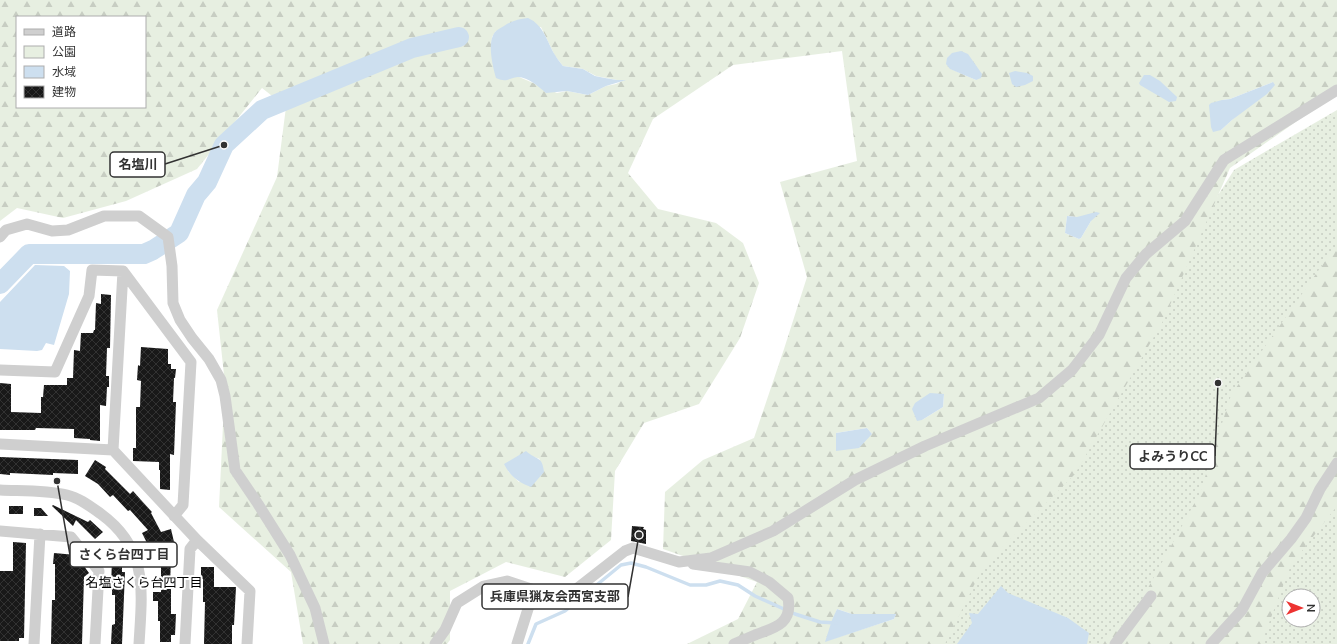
<svg xmlns="http://www.w3.org/2000/svg" width="1337" height="644" font-family="'Nunito Sans','Noto Sans JP',sans-serif">
<defs>
<pattern id="green-dots" width="8" height="8" patternUnits="userSpaceOnUse"><rect width="8" height="8" fill="#e7efe1"/><path d="M2 2h.1M6 6h.1" fill="none" stroke="#c7cdc2" stroke-width="1.8" stroke-linecap="round"/></pattern>
<pattern id="forest-firs" width="22" height="20" patternUnits="userSpaceOnUse"><rect width="22" height="20" fill="#e7efe1"/><path d="M5 1l3.5 6h-7zM16 11l3.5 6h-7z" fill="#c7cdc2"/></pattern>
<pattern id="building-cross-hatch" width="8" height="8" patternUnits="userSpaceOnUse"><rect width="8" height="8" fill="#191919"/><path d="M0 0l8 8M0 8l8-8" fill="none" stroke="#323232"/></pattern>
</defs>
<rect width="100%" height="100%" fill="#fff"/>
<path fill="url(#green-dots)" fill-rule="evenodd" d="M 1337,110 L 1337,644 L 933,644 L 1234,170 ZM 1289,596 L 1313,596 L 1313,620 L 1289,620 Z"/>
<path fill="url(#forest-firs)" fill-rule="evenodd" d="M 0,0 L 1337,0 L 1337,93 L 1230,168 L 1163,321 L 1075,474 L 983,567 L 945,644 L 687,644 L 738,619 L 757,582 L 663,549 L 665,492 L 703,460 L 754,438 L 784,349 L 807,277 L 780,182 L 857,161 L 842,51 L 733,65 L 653,119 L 628,173 L 658,209 L 716,223 L 743,243 L 759,283 L 740,338 L 699,404 L 644,423 L 615,471 L 611,540 L 565,577 L 506,562 L 450,591 L 450,640 L 447,644 L 303,644 L 291,572 L 219,507 L 225,384 L 217,310 L 277,177 L 286,107 L 262,88 L 197,169 L 126,201 L 63,218 L 17,208 L 0,221 ZM 17,17 L 145,17 L 145,107 L 17,107 ZM 541,27 L 555,56 L 563,66 L 583,69 L 596,76 L 617,80 L 624,80 L 616,84 L 606,86 L 588,95 L 567,91 L 557,93 L 519,77 L 491,50 L 492,37 L 496,31 ZM 976,65 L 976,80 L 951,69 ZM 1273,82 L 1221,130 L 1222,100 L 1230,99 ZM 1067,216 L 1077,217 L 1091,221 L 1081,238 L 1079,239 L 1065,233 ZM 938,394 L 944,394 L 943,407 L 922,420 ZM 867,428 L 872,434 L 836,433 ZM 531,456 L 540,459 L 519,482 L 508,471 ZM 837,609 L 852,614 L 896,614 L 894,619 L 826,641 Z
M 1337,244 L 1337,506 L 1291,565 L 1261,644 L 1100,644 L 1102,639 L 1131,619 L 1200,493 L 1231,395 Z"/>
<path fill="#cddfef" d="M 528,18 C 544,25 547,42 555,55 C 557,59 560,62 563,66 L 583,69 L 595,76 L 605,78 L 617,80 L 626,80 L 606,86 L 588,95 L 567,91 L 546,93 C 539,87 528,77 518,77 C 508,78 507,83 496,78 C 493,67 486,41 496,31 C 498,29 501,28 504,26 C 511,21 519,19 528,18 Z
M 961,51 L 968,54 L 982,74 L 981,78 L 976,80 L 950,69 L 946,64 L 947,58 L 952,53 Z
M 1015,71 L 1027,73 L 1033,76 L 1033,81 L 1025,85 L 1016,87 L 1012,84 L 1009,73 Z
M 1144,75 L 1150,75 L 1160,81 L 1177,97 L 1176,101 L 1169,102 L 1140,85 L 1139,83 Z
M 1273,82 L 1275,85 L 1267,94 L 1232,120 L 1221,130 L 1213,132 L 1211,127 L 1209,105 L 1211,103 L 1222,100 L 1230,99 Z
M 1096,212 L 1100,213 L 1091,221 L 1081,238 L 1079,239 L 1065,233 L 1067,216 L 1077,217 Z
M 35,265 L 64,266 L 70,271 L 69,294 L 54,345 L 46,343 L 42,350 L 37,351 L 0,349 L 0,302 Z
M 930,393 L 944,394 L 943,407 L 922,420 L 917,421 L 912,409 L 915,403 Z
M 867,428 L 872,434 L 859,448 L 836,451 L 836,433 Z
M 526,451 C 537,461 542,455 544,472 L 531,487 C 518,482 510,476 504,464 Z
M 1001,586 L 1008,593 L 1068,618 L 1089,633 L 1087,644 L 957,644 L 972,623 L 969,613 L 978,614 Z
M 837,609 L 852,614 L 896,614 L 894,619 L 825,642 L 832,620 Z"/>
<g fill="none" stroke-linecap="round" stroke-linejoin="round">
<path stroke="#cddfef" stroke-width="3.5" d="M 528,644 L 536,624 L 565,611 L 621,565 L 631,563 L 646,567 L 690,585 L 706,585 L 720,581 L 738,585 L 755,596 L 795,614 L 820,622 L 836,623"/>
<path stroke="#cddfef" stroke-width="20" d="M 0,284 L 29,254 L 144,254 L 153,250 L 179,233 L 196,195 L 207,182 L 224,145 L 262,110 L 412,48 L 459,37"/>
</g>
<path fill="url(#building-cross-hatch)" d="M 101,294 L 111,295 L 110,348 L 107,348 L 106,376 L 109,376 L 109,387 L 107,387 L 106,406 L 100,405 L 100,441 L 90,440 L 90,439 L 74,438 L 74,429 L 36,428 L 35,430 L 0,430 L 0,383 L 11,384 L 11,412 L 41,413 L 41,397 L 43,397 L 44,385 L 67,385 L 67,378 L 73,378 L 74,350 L 80,351 L 81,333 L 93,333 L 94,330 L 95,330 L 96,303 L 101,304 Z
M 141,347 L 168,349 L 168,364 L 171,364 L 171,369 L 176,369 L 175,378 L 174,378 L 173,402 L 176,402 L 174,455 L 170,454 L 170,490 L 160,489 L 160,470 L 159,470 L 159,462 L 133,461 L 133,448 L 136,448 L 136,407 L 140,407 L 141,381 L 137,380 L 138,365 L 140,366 Z
M 0,457 L 78,460 L 78,474 L 53,473 L 53,475 L 10,473 L 10,475 L 0,474 Z
M 95,460 L 106,467 L 105,469 L 130,494 L 133,491 L 141,500 L 152,512 L 151,513 L 161,532 L 171,529 L 177,555 L 171,556 L 170,588 L 171,588 L 171,614 L 176,614 L 175,635 L 171,635 L 171,642 L 160,642 L 160,621 L 158,621 L 158,601 L 153,601 L 153,592 L 161,592 L 161,551 L 153,555 L 142,533 L 148,530 L 130,510 L 128,511 L 113,495 L 110,497 L 98,484 L 85,476 Z
M 53,505 L 88,522 L 90,520 L 103,532 L 95,539 L 76,520 L 73,526 L 52,506 Z
M 9,506 L 23,506 L 23,514 L 9,514 Z
M 34,508 L 41,508 L 48,516 L 34,516 Z
M 632,526 L 644,527 L 643,529 L 646,530 L 646,544 L 631,541 Z
M 13,542 L 26,543 L 24,638 L 19,638 L 19,641 L 0,641 L 0,571 L 13,571 Z
M 54,553 L 76,555 L 89,573 L 84,577 L 82,644 L 51,644 L 52,600 L 55,600 L 55,564 L 53,564 Z
M 112,557 L 122,558 L 122,572 L 125,572 L 122,644 L 111,644 L 112,625 L 115,624 L 115,595 L 112,595 L 112,590 L 111,590 Z
M 201,567 L 214,567 L 214,587 L 236,587 L 234,625 L 232,625 L 232,644 L 204,644 L 205,602 L 203,602 L 203,579 L 201,579 Z"/>
<g fill="none" stroke-linecap="round" stroke-linejoin="round">
<path stroke="#cfcfcf" stroke-width="11" d="M 0,237 L 6,230 L 27,224 L 52,231 L 68,230 L 104,216 L 139,216 L 168,237 L 172,266 L 173,303 L 180,320 L 192,338 L 209,359 L 221,380 L 225,396 L 235,470 L 258,504 L 290,555 L 315,608 L 324,644
M 0,370 L 55,372 L 89,296 L 92,270 L 123,271 L 191,362 L 183,505 L 174,516
M 0,444 L 113,450 L 197,540 L 250,591 L 247,644
M 113,450 L 123,271
M 0,490 C 21,491 46,490 67,495 C 80,498 91,507 101,514 C 149,549 142,592 139,644
M 0,531 L 71,537 L 99,571 L 95,644
M 693,564 L 750,572 L 769,582 L 788,598 C 793,624 774,628 755,635 C 748,638 741,641 734,644
M 34,644 L 40,534
M 185,644 L 190,549 L 197,540
M 435,644 L 445,630 L 457,603 L 484,586 L 507,581 L 534,590 L 555,594 L 575,590 L 625,551 L 633,548 L 679,562 L 711,558 L 773,531 L 855,480 L 925,446 L 1039,398 L 1072,370 L 1099,335 L 1126,278 L 1146,254 L 1185,221 L 1224,160 L 1337,90
M 517,644 L 534,590
M 1115,644 L 1151,596
M 1211,644 L 1242,610 L 1262,573 L 1291,539 L 1306,518 L 1320,489 L 1337,463"/>
</g>
<g text-anchor="middle" dominant-baseline="central" stroke-width="4" stroke-linejoin="round" paint-order="stroke">
<g font-size="13" fill="#000" stroke="#fff">
<text x="144" y="583">名塩さくら台四丁目</text>
</g>
</g>
<path fill="none" stroke="#323232" stroke-width="1.5" d="M224 145L165 164M1218 383L1215 456M57 481L70 555M639 535L628 597"/>
<g fill="#323232" stroke="#fff" stroke-width="1.5">
<circle cx="224" cy="145" r="4"/>
<circle cx="1218" cy="383" r="4"/>
<circle cx="57" cy="481" r="4"/>
<circle cx="639" cy="535" r="4"/>
</g>
<g fill="#fff" stroke="#323232" stroke-width="1.5">
<rect x="110" y="152" width="55" height="25" rx="4"/>
<rect x="1130" y="444" width="85" height="25" rx="4"/>
<rect x="70" y="542" width="107" height="25" rx="4"/>
<rect x="482" y="584" width="146" height="25" rx="4"/>
</g>
<g font-size="13" text-anchor="middle" font-weight="bold" fill="#323232">
<text x="138" y="169">名塩川</text>
<text x="1173" y="461">よみうりCC</text>
<text x="124" y="559">さくら台四丁目</text>
<text x="555" y="601">兵庫県猟友会西宮支部</text>
</g>
<rect x="16" y="16" width="130" height="92" fill="#ffffff" stroke="#adadad"/>
<rect x="24" y="29" width="20" height="6" fill="#cfcfcf" stroke="#adadad"/>
<text x="52" y="36" font-size="12" fill="#323232">道路</text>
<rect x="24" y="46" width="20" height="12" fill="#e7efe1" stroke="#adadad"/>
<text x="52" y="56" font-size="12" fill="#323232">公園</text>
<rect x="24" y="66" width="20" height="12" fill="#cddfef" stroke="#adadad"/>
<text x="52" y="76" font-size="12" fill="#323232">水域</text>
<rect x="24" y="86" width="20" height="12" fill="url(#building-cross-hatch)" stroke="#adadad"/>
<text x="52" y="96" font-size="12" fill="#323232">建物</text>
<g transform="translate(1301 608) rotate(90)"><circle r="19" fill="#ffffff" stroke="#adadad"/>
<path d="M0-3L7 15L0 10L-7 15Z" fill="#ed3331"/>
<text y="-6" font-size="11" font-weight="bold" text-anchor="middle" fill="#323232">N</text>
</g>
</svg>
